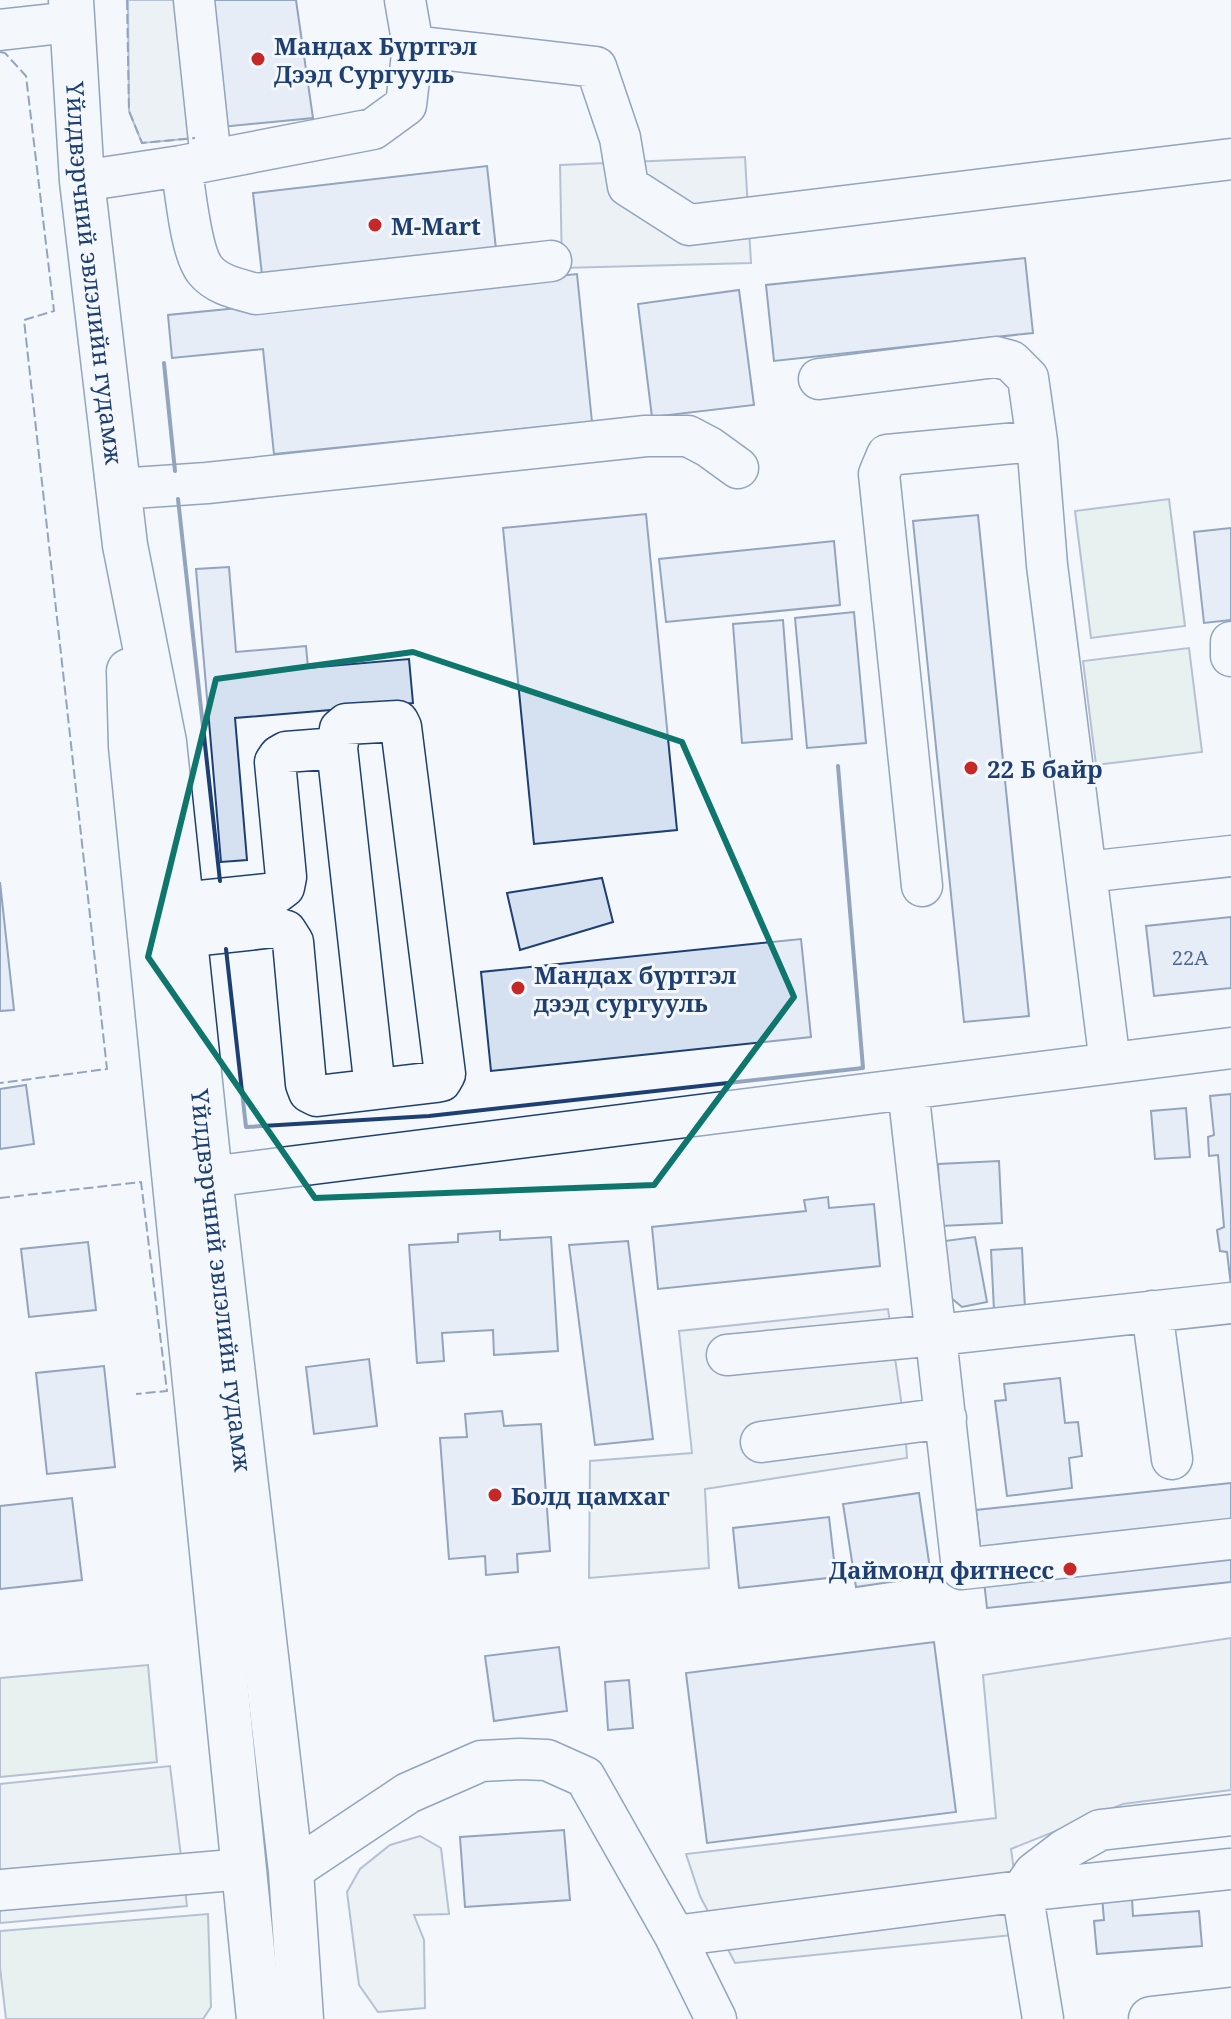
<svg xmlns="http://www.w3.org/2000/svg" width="1231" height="2019" font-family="'Noto Serif',serif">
<rect width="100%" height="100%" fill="#f4f7fb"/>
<path fill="#d7e8df" stroke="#687fa3" stroke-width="2" d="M 1169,499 L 1185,626 L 1091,638 L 1075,511 Z
M 1189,648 L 1202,752 L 1096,765 L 1083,661 Z
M 148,1665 L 157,1762 L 0,1777 L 0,1678 Z
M 208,1914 L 211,2007 L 203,2019 L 6,2019 L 0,1967 L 0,1931 Z"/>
<path fill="#e3e8f0" stroke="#687fa3" stroke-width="2" d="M 128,0 L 186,0 L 195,138 L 142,143 L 129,111 Z
M 745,157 L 751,263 L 562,268 L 560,165 Z
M 888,1309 L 905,1428 L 907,1458 L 705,1489 L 709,1568 L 589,1578 L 590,1461 L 692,1453 L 679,1331 Z
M 1231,1638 L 1231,1790 L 1123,1804 L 1011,1849 L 1023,1934 L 735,1963 L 700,1896 L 686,1854 L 996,1818 L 983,1675 Z
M 170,1766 L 187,1906 L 0,1923 L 0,1784 Z
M 420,1836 L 441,1848 L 449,1914 L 414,1915 L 424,1940 L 425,2008 L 378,2012 L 359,1985 L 347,1892 L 360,1869 L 390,1845 Z"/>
<path fill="#d5e0f0" stroke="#1d3f73" stroke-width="2" d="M 203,0 L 296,0 L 313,118 L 221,127 Z
M 487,166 L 497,258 L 263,284 L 253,193 Z
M 1025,258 L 1033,333 L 774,361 L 766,285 Z
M 577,274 L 592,422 L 274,454 L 263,349 L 172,358 L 168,315 Z
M 739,290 L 754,405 L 652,417 L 638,304 Z
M 646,514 L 677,830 L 534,844 L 503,528 Z
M 978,515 L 1029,1016 L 964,1022 L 913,521 Z
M 1231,528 L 1231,620 L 1204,623 L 1194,532 Z
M 834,541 L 840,605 L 666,622 L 659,559 Z
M 229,567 L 236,652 L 306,646 L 308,668 L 409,659 L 413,703 L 235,718 L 247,860 L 221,862 L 196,569 Z
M 854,612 L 866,743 L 807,748 L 795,618 Z
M 783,620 L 792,739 L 742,743 L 733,624 Z
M 602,878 L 613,922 L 520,950 L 507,893 Z
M 0,882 L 14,1010 L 0,1011 Z
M 1231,917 L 1231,988 L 1154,996 L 1146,926 Z
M 801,939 L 811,1037 L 491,1071 L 481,972 Z
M 26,1085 L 34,1144 L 0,1149 L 0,1089 Z
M 1231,1094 L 1231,1286 L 1227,1252 L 1220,1251 L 1217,1230 L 1224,1227 L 1218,1155 L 1209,1156 L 1208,1137 L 1214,1135 L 1210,1096 Z
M 1186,1108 L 1190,1157 L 1155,1159 L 1151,1111 Z
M 999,1161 L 1002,1223 L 941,1226 L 938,1164 Z
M 828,1197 L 829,1208 L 874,1204 L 880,1266 L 658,1289 L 652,1227 L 806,1211 L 804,1200 Z
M 500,1231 L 500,1240 L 551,1237 L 558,1351 L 494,1355 L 493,1330 L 442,1333 L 444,1361 L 417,1363 L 409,1245 L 458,1242 L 458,1234 Z
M 975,1237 L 987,1302 L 962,1307 L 944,1292 L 937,1242 Z
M 628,1241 L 653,1439 L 595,1445 L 569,1245 Z
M 88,1242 L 96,1310 L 29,1317 L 21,1249 Z
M 1022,1248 L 1025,1309 L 994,1310 L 991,1250 Z
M 369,1359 L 377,1426 L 314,1434 L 306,1367 Z
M 104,1366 L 115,1467 L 47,1474 L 36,1373 Z
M 1060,1378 L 1065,1423 L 1078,1422 L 1082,1456 L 1069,1458 L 1072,1488 L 1007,1496 L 995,1401 L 1006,1400 L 1004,1384 Z
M 502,1411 L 504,1426 L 541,1424 L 550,1551 L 517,1554 L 518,1572 L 486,1575 L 485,1556 L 449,1559 L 440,1438 L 467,1437 L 465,1414 Z
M 1231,1483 L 1231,1582 L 987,1608 L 976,1510 Z
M 919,1493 L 931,1576 L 856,1587 L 843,1504 Z
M 72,1498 L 82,1580 L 0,1589 L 0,1506 Z
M 829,1517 L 836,1577 L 739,1588 L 733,1528 Z
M 934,1642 L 956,1812 L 707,1843 L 686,1673 Z
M 559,1647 L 567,1711 L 494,1721 L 485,1656 Z
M 629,1680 L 633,1728 L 608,1730 L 605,1682 Z
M 564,1830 L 570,1900 L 465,1907 L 460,1837 Z
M 1131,1881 L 1133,1916 L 1199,1911 L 1202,1946 L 1097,1954 L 1094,1921 L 1104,1920 L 1101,1884 Z"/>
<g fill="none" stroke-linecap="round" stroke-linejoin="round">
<g stroke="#1d3f73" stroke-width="43">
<path id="minor" d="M 194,0 L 211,160
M 0,30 L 71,22
M 413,46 L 596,67 L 620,138 L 628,186 L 689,225 L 1231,159
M 181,166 C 186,192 190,251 205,270 C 217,285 238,289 256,294 L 551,261
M 82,181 L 181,166 L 373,129 L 406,105 L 413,46 L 405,0
M 819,379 L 996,357 L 1011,361 L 1028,378 L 1037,441 L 1047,565 L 1110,1063
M 118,489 L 207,483 L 646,436 L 688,436 L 709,447 L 738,468
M 1231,642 L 1231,656
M 1086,872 L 1231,856
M 922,886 L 879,474 L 887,455 L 1037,441
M 181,903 L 276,893 L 284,887 L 286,877 L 275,762 L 279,756 L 286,752 L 337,748
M 185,937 L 274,927 L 286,931 L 293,942 L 306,1084 L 309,1092 L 317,1096 L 436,1082 L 441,1081 L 445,1074 L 401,727 L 398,721 L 346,724 L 340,729 L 337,748 L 375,1089
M 908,1089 L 962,1569 L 1231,1539
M 210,1177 L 1231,1048
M 1152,1311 L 1172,1459
M 727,1355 L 937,1335 L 1231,1303
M 761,1442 L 946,1418
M 291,1871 L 408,1793 L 481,1761 L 520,1759 L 547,1760 L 585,1777 L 675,1936 L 1022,1891 L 1231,1869
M 0,1890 L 244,1869
M 675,1936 L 716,2019
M 1043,2019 L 1022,1891 L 1034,1873 L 1064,1850 L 1100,1830 L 1231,1815"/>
</g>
<g stroke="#1d3f73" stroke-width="47">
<g id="major">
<path id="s1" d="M 71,0 L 82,181 L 125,545 L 164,742 L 210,1177 L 291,1871 L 301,2019"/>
<path d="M 129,671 L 131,746 L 259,2019"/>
</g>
</g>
<g stroke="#1d3f73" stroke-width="47">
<path id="highway" d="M 1151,2019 L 1231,2010"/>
</g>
<use href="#minor" stroke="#f4f7fb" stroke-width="40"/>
<use href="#major" stroke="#f4f7fb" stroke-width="44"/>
<use href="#highway" stroke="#f4f7fb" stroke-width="44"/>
<path stroke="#1d3f73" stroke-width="2" stroke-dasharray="10 4" stroke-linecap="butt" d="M 127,0 L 129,111 L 142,143 L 195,138
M 0,52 L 5,53 L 26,76 L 54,311 L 24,320 L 107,1069 L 0,1083
M 0,1198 L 141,1182 L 167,1391 L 136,1394"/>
<path stroke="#1d3f73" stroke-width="4" d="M 164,363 L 175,471
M 178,499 L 220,881
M 226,949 L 246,1127 L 429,1116 L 863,1068 L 838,766"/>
</g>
<path d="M0 0H1231V2019H0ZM 413,652 L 682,742 L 794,997 L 654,1185 L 315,1198 L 148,957 L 216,679 Z" fill="#f4f7fb" fill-opacity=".55" fill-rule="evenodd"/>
<path fill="none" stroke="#0f766e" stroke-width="6" stroke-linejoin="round" d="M 413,652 L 682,742 L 794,997 L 654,1185 L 315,1198 L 148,957 L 216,679 Z"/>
<g fill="#c62828" stroke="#f4f7fb" stroke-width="3">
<circle cx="258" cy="59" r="8"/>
<circle cx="375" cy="225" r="8"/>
<circle cx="971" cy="768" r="8"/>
<circle cx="518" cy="988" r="8"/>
<circle cx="495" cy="1495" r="8"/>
<circle cx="1070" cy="1569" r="8"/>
</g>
<g text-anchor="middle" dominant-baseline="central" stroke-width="6" stroke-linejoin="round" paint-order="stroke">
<g font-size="20" fill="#4b6792">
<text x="1190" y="957">22А</text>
</g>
<g font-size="24" font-weight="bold" fill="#1d3f73" stroke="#f4f7fb" text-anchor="start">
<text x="274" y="45">Мандах Бүртгэл<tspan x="274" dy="28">Дээд Сургууль</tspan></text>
<text x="391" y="225">M-Mart</text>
<text x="987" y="768">22 Б байр</text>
<text x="534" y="974">Мандах бүртгэл<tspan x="534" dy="28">дээд сургууль</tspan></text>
<text x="511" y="1495">Болд цамхаг</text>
<text x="1054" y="1569" text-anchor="end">Даймонд фитнесс</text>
</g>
<g font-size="24" fill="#1d3f73" stroke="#f4f7fb">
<text stroke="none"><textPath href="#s1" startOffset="274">Үйлдвэрчний эвлэлийн гудамж</textPath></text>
<text stroke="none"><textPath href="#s1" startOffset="1290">Үйлдвэрчний эвлэлийн гудамж</textPath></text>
</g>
</g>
</svg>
